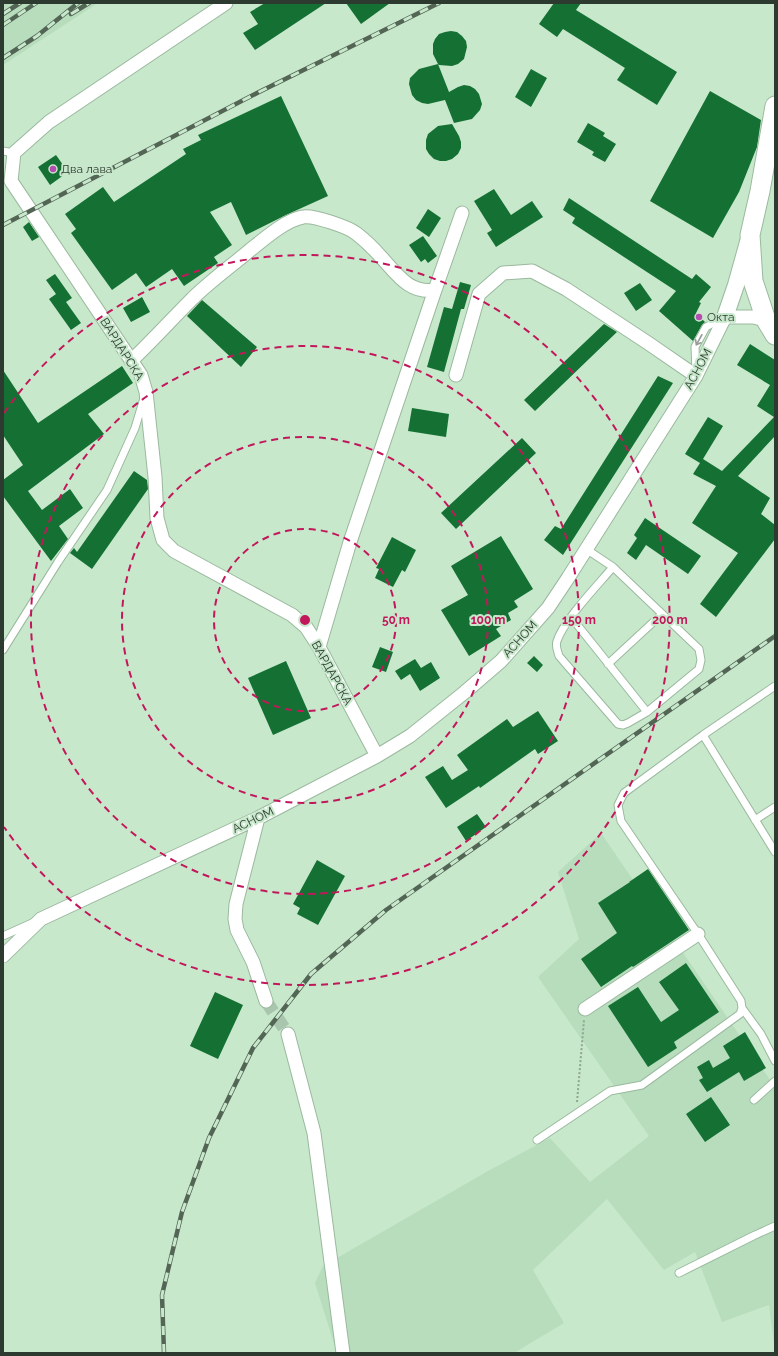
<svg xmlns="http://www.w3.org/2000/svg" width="778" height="1356" font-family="Raleway,sans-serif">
<rect width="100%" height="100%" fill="#c8e8cc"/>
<path fill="#b7ddbd" d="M 3,3 L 98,3 L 3,65 Z
M 601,833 L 775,1087 L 775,1353 L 769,1305 L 722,1322 L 695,1252 L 664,1270 L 607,1199 L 533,1270 L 564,1323 L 514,1353 L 337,1353 L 315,1283 L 323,1266 L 488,1171 L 550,1138 L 590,1182 L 649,1136 L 538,977 L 579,939 L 558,872 Z"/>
<path fill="#147133" d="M 265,3 L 326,3 L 255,50 L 243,33 L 258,24 L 250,12 Z
M 346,3 L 390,3 L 361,24 Z
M 554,3 L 581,3 L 576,10 L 677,72 L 657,105 L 617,80 L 625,68 L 563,29 L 557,37 L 539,24 Z
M 451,31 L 457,32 L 462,36 L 466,41 L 467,47 L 464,59 L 458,64 L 452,66 L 439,65 L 438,64 L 449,92 L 458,87 L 464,85 L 470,86 L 475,89 L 479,94 L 482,104 L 480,110 L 472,119 L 454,123 L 445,100 L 428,104 L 422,103 L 416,100 L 412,95 L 409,84 L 410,78 L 419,69 L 438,64 L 433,54 L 433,44 L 435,39 L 439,34 L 445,32 Z
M 531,69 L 547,78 L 531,107 L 515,97 Z
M 710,91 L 761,120 L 757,147 L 739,192 L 713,238 L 650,201 Z
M 281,96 L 328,196 L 286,215 L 246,235 L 231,202 L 210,212 L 232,245 L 214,257 L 218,263 L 184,286 L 172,269 L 146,287 L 136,273 L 112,290 L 71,233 L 76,229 L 65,214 L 103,187 L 114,202 L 186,154 L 183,149 L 201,140 L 198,135 Z
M 588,123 L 605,133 L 603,136 L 616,144 L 605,162 L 592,155 L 594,152 L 577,142 Z
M 452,124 L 459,136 L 461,142 L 461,148 L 458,154 L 452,159 L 446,161 L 440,161 L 434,159 L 429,154 L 426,149 L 426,140 L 428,134 L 438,126 Z
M 56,155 L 68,172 L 50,185 L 38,167 Z
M 494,189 L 511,215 L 532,201 L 543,217 L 496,247 L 487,233 L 492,230 L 474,201 Z
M 569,198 L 692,279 L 696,274 L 711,287 L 699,302 L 701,303 L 696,313 L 705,322 L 702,325 L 693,341 L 659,311 L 676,291 L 572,223 L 575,218 L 563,210 Z
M 428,209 L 441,218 L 429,237 L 416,228 Z
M 29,222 L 39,237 L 32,241 L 23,227 Z
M 423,236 L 437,256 L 428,263 L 425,259 L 421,262 L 409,245 Z
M 55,274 L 72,298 L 66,302 L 81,323 L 71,330 L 49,299 L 56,294 L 46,280 Z
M 460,282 L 471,285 L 464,309 L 461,309 L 444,372 L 427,367 L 444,307 L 452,309 Z
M 640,283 L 652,300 L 636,311 L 624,293 Z
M 142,297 L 150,312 L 131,322 L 123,308 Z
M 202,300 L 257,347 L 241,367 L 187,316 Z
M 604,324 L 617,332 L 535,411 L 524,400 Z
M 750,344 L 775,360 L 775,436 L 738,476 L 770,498 L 761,514 L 775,525 L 775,539 L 716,617 L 700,604 L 738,553 L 692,523 L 716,486 L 693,474 L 700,463 L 685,454 L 708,417 L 723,426 L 703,459 L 722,471 L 774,417 L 757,406 L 770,385 L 737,365 Z
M 122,366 L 133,383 L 88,414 L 104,434 L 28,491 L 42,510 L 70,489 L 83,508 L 59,526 L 68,539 L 51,561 L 3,496 L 3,480 L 23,465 L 3,435 L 3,370 L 38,423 Z
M 658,376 L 673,383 L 563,555 L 544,540 L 555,526 L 561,529 Z
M 412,408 L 449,414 L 446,437 L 408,431 Z
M 522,438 L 536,453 L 456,529 L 441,513 Z
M 134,471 L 147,480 L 148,489 L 92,569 L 70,553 L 74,548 L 77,552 Z
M 645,518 L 701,556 L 688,574 L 646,545 L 636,560 L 627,553 L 637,538 L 634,535 Z
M 501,536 L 533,589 L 514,601 L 518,607 L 508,613 L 511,620 L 496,629 L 501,636 L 469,656 L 441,610 L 468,595 L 451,566 Z
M 392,537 L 416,550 L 405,572 L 402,570 L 393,587 L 375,578 L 379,569 L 376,568 Z
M 380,647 L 393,652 L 386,672 L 372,667 Z
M 534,656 L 543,665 L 537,672 L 527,663 Z
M 415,659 L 421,668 L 431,662 L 440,678 L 420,691 L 410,674 L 401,680 L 395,671 Z
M 286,661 L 311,718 L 273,735 L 248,678 Z
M 538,711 L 558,741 L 538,754 L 535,749 L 480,788 L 479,786 L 446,808 L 425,777 L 443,766 L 452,780 L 468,770 L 457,755 L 507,719 L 513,727 Z
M 477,814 L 486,827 L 466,841 L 457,827 Z
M 317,860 L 345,876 L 318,925 L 297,914 L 300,908 L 293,904 Z
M 648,869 L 689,930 L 633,967 L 632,966 L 601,987 L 581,959 L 617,933 L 598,903 L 630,882 L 629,882 Z
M 686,963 L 719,1012 L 674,1042 L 677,1048 L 648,1067 L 608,1006 L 638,987 L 661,1022 L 679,1010 L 659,982 Z
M 215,992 L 243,1005 L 218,1059 L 190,1046 Z
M 745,1032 L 766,1068 L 744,1081 L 739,1072 L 707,1092 L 699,1080 L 703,1078 L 697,1067 L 709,1060 L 713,1068 L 730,1058 L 723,1046 Z
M 711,1097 L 730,1125 L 705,1142 L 686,1114 Z"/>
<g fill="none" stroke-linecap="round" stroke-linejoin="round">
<path stroke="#a9c5ad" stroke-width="13" stroke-dasharray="13 6" stroke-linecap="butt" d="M 266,1001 L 288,1034"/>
<g stroke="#9ab99e" stroke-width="9">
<path id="service" d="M 3,151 L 14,153
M 696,371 L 695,347 L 706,327 L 723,318
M 586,549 L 613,567 L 699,649 L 701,660 L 699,669 L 647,712 L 628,723 L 623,725 L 618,724 L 559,656 C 558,652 555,646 557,641 C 564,620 597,586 613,567
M 571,617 L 647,712
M 3,650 L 58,562 L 107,490 L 135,428 L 144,398
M 608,664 L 662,614
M 703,735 L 775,852
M 755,820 L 775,807
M 3,936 L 32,923
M 742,1008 L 761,1034 L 775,1061
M 754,1100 L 775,1081
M 537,1140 L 610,1091 L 642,1085 L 740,1014 L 742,1008 L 741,1001 L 698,934 L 621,821 L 618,805 L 624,793 L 703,735 L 775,686
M 679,1273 L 753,1236 L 775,1226"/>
</g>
<g stroke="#9ab99e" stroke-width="15">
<path id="minor" d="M 226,3 L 49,122 L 14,153 L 11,181 L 141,375 L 146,392 L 155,477 L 157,518 L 163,540 L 174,551 L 292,615 L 306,627 L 319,647 L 377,756
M 131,361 C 152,341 171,320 191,300 C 209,282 230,267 249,251 C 263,240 285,220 303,217 C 313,215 349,227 357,234 C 366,241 374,249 381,257 C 397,274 409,294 435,290 L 462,213
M 456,375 L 479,294 L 503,273 L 532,271 L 566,289 L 648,343 L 696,376
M 319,647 L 350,542 L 435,290
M 258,818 L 236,904 L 235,919 L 237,930 L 253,962 L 266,1001
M 3,956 L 41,919 L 258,818 L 377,756 L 410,736 L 465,692 L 501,661 L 548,608 L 568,578 L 696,376 L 725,317 L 753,317 L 766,320
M 585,1009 L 698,934
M 288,1034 L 314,1133 L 343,1353"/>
</g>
<g stroke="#9ab99e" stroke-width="18">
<path id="tertiary" d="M 725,317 L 736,285 L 748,242"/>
</g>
<g stroke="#9ab99e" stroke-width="21">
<path id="secondary" d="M 775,106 L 760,191 L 750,235 L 753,281 L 766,320 L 775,335"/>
</g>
<path stroke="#8ea791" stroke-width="2" stroke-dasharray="2 2" stroke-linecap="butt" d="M 577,1102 L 584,1020"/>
<use href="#service" stroke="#fff" stroke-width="7"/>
<use href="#minor" stroke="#fff" stroke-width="13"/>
<use href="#tertiary" stroke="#fff" stroke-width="16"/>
<use href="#secondary" stroke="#fff" stroke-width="19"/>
<g stroke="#536555" stroke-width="4.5">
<path id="rail" d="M 3,14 L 20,3
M 71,14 L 89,3
M 3,25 L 36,3
M 3,58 L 37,36 L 78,3
M 3,225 L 259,92 L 439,3
M 164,1353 L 162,1295 L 182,1212 L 209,1138 L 253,1048 L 311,974 L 386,910 L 775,636"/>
</g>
<use href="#rail" stroke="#c8e8cc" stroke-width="3" stroke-dasharray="9" stroke-linecap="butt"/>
</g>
<defs><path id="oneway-shaft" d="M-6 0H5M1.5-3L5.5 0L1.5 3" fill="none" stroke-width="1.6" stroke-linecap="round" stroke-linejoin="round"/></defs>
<use stroke="#969c97" href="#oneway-shaft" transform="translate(699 340) rotate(119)"/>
<g fill="none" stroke="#c2185b" stroke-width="2" stroke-dasharray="7 5">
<circle cx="305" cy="620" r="91"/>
<circle cx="305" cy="620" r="183"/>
<circle cx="305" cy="620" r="274"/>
<path d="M4 413A365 365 0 1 1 4 827"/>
</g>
<g fill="#b54db1" stroke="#c8e8cc" stroke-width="1.5">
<circle cx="53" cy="169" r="4"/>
<circle cx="699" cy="317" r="4"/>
</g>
<g text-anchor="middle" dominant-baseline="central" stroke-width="4" stroke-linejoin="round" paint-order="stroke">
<g font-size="12" fill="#2d3a2f" stroke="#c8e8cc" text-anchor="start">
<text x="61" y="169">Два лава</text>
<text x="707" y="317">Окта</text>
</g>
<g font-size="12" fill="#2d3a2f" stroke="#c8e8cc">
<text transform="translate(122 349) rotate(58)">ВАРДАРСКА</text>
<text transform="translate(698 369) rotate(-62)">АСНОМ</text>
<text transform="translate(520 639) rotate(-48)">АСНОМ</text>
<text transform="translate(332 673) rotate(61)">ВАРДАРСКА</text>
<text transform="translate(253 820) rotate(-26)">АСНОМ</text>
</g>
</g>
<circle cx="305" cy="620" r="6" fill="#c2185b" stroke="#c8e8cc" stroke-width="2"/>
<g font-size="12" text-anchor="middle" font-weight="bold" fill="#c2185b" stroke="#c8e8cc" stroke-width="4" stroke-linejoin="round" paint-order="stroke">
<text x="396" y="624">50 m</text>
<text x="488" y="624">100 m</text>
<text x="579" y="624">150 m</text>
<text x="670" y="624">200 m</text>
</g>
<rect width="778" height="1356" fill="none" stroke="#2d3a2f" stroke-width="8"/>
</svg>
